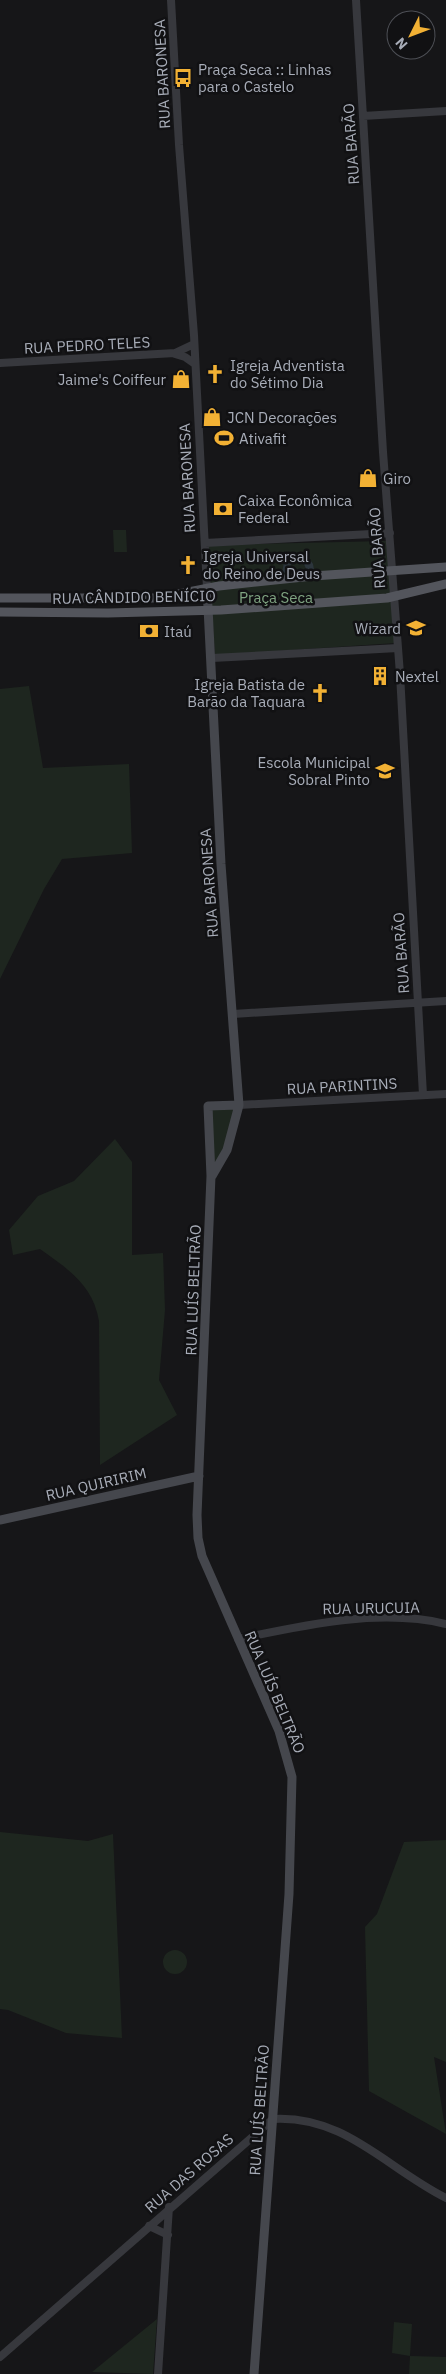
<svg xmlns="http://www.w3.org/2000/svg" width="446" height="2374" font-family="'IBM Plex Sans',sans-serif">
<rect width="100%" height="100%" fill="#161618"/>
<path fill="#1e261f" d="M 113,530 L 126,530 L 127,552 L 114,552 Z
M 386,541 L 396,643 L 215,655 L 208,545 Z
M 29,686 L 43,768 L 129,764 L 132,853 L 62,859 L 44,889 L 0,979 L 0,689 Z
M 239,1105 L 233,1134 L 211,1176 L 208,1106 Z
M 115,1139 L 132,1162 L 132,1255 L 163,1253 L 165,1310 L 159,1380 L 177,1415 L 100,1465 L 99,1321 C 93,1285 68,1269 40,1249 L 13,1255 L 9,1230 L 38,1196 L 74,1181 Z
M 0,1832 L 88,1841 L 113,1834 L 122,2038 L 66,2033 L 8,2010 L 0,2009 Z
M 446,1840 L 446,2062 L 434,2057 L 446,2134 L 369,2091 L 365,1927 L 377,1914 L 404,1842 Z
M163 1962a12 12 0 1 1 24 0a12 12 0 1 1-24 0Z
M 157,2319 L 153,2374 L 92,2372 Z
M 394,2322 L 412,2324 L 410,2356 L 446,2357 L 446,2374 L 409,2374 L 410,2356 L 392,2353 Z"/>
<path fill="#2c353c" d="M 297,554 L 308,557 L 313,564 L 314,570 L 307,571 L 304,564 L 296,561 L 291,564 L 289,572 L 282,573 L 284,562 Z"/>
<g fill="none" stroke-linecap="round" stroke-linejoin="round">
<path stroke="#37383d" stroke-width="8" d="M 171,0 L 179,145 L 194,335 L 207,588
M 356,0 L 383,452 L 400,674 L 423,1095
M 363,116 L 446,111
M 175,354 L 185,357 L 195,364
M 0,363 L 175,353 L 194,344
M 205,543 L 390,533
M 212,658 L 398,648
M 233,1014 L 446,1001
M 239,1105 L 446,1094
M 238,1639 C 304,1625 380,1608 446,1624
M 149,2226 L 168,2235
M 0,2357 L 273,2119 C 345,2115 386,2168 446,2198
M 158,2374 L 169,2207"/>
<path stroke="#45474d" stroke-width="9" d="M 207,588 L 221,864 L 239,1105 L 227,1150 L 212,1176
M 239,1105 L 208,1106 L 211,1176 L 197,1515 L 198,1538 L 202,1556 L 279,1731 L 292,1777 L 289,1894 L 254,2374
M 0,1520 L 199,1476"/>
<path stroke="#53555c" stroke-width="9" d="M 0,598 L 158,598 L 219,586 L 313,576 L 446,567
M 0,612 L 108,613 L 221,610 L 387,598 L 446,584"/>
</g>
<defs>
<g id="bus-bare" transform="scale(1.5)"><path d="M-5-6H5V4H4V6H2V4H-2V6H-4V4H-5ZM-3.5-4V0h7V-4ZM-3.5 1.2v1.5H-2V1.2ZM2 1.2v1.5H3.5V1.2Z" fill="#f2b134" stroke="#111113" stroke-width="2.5" paint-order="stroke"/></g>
<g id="church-bare" transform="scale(1.5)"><path d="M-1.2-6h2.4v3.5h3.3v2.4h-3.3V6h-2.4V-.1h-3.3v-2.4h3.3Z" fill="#f2b134" stroke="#111113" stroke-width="2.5" paint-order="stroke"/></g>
<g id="shop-bare" transform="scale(1.5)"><path d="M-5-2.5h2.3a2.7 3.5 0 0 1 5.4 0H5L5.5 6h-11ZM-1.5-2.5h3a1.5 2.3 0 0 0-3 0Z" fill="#f2b134" stroke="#111113" stroke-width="2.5" paint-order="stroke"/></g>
<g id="stadium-bare" transform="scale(1.5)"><path d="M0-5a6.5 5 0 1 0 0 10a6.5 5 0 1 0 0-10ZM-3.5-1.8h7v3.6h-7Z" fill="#f2b134" stroke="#111113" stroke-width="2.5" paint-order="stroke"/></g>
<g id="bank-bare" transform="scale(1.5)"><path d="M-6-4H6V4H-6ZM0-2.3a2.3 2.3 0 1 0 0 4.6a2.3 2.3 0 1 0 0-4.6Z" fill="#f2b134" stroke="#111113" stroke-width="2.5" paint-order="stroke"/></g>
<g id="school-bare" transform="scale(1.5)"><path d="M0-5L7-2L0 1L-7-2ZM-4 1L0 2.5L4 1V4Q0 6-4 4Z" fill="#f2b134" stroke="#111113" stroke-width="2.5" paint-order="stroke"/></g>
<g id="building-bare" transform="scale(1.5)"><path d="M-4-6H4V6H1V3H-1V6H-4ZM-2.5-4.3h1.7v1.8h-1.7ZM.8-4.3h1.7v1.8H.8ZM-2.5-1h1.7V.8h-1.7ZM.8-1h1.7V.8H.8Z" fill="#f2b134" stroke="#111113" stroke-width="2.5" paint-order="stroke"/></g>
</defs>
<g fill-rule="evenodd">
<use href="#bus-bare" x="183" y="78"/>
<use href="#church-bare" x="215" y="374"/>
<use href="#shop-bare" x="181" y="379"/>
<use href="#shop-bare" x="212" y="417"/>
<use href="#stadium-bare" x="224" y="438"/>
<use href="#shop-bare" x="368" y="478"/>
<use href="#bank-bare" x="223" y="509"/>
<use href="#church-bare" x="188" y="565"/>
<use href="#school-bare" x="416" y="628"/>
<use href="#bank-bare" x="149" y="631"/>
<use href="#building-bare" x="380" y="676"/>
<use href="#church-bare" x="320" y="693"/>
<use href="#school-bare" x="385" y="771"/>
</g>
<g text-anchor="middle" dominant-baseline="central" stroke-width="5" stroke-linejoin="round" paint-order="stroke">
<g font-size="15" fill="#a8adb8" stroke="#111113" text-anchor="start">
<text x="198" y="69">Praça Seca :: Linhas<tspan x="198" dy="17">para o Castelo</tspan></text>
<text x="230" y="365">Igreja Adventista<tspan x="230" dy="17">do Sétimo Dia</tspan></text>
<text x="166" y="379" text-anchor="end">Jaime's Coiffeur</text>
<text x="227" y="417">JCN Decorações</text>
<text x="239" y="438">Ativafit</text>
<text x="383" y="478">Giro</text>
<text x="238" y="500">Caixa Econômica<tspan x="238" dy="17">Federal</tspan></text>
<text x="203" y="556">Igreja Universal<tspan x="203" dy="17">do Reino de Deus</tspan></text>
<text x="401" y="628" text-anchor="end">Wizard</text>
<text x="164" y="631">Itaú</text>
<text x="395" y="676">Nextel</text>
<text x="305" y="684" text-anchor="end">Igreja Batista de<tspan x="305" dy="17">Barão da Taquara</tspan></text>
<text x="370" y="762" text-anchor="end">Escola Municipal<tspan x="370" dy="17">Sobral Pinto</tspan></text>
</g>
<g font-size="15" fill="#a8adb8" stroke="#111113">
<text transform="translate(162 74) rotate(-93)">RUA BARONESA</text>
<text transform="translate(351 144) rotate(-94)">RUA BARÃO</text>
<text transform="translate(87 345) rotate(-3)">RUA PEDRO TELES</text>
<text transform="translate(187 478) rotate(-93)">RUA BARONESA</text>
<text transform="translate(377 548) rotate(-94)">RUA BARÃO</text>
<text transform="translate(134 597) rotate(-1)">RUA CÂNDIDO BENÍCIO</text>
<text transform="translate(209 883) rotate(-94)">RUA BARONESA</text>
<text transform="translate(401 953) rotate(-94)">RUA BARÃO</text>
<text transform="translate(342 1086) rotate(-3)">RUA PARINTINS</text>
<text transform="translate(193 1290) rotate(-88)">RUA LUÍS BELTRÃO</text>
<text transform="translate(96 1484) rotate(-13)">RUA QUIRIRIM</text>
<text transform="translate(371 1608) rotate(-1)">RUA URUCUIA</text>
<text transform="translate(275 1692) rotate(67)">RUA LUÍS BELTRÃO</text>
<text transform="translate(259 2110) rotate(-86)">RUA LUÍS BELTRÃO</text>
<text transform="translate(189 2173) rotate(-41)">RUA DAS ROSAS</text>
</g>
<g font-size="15" fill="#7fa381" stroke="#111113">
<text x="276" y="597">Praça Seca</text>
</g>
</g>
<g transform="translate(411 35) rotate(228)"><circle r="24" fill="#111113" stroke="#4d4f55"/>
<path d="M0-4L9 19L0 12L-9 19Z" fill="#f2b134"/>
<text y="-8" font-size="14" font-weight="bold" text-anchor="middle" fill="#a8adb8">N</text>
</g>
</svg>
